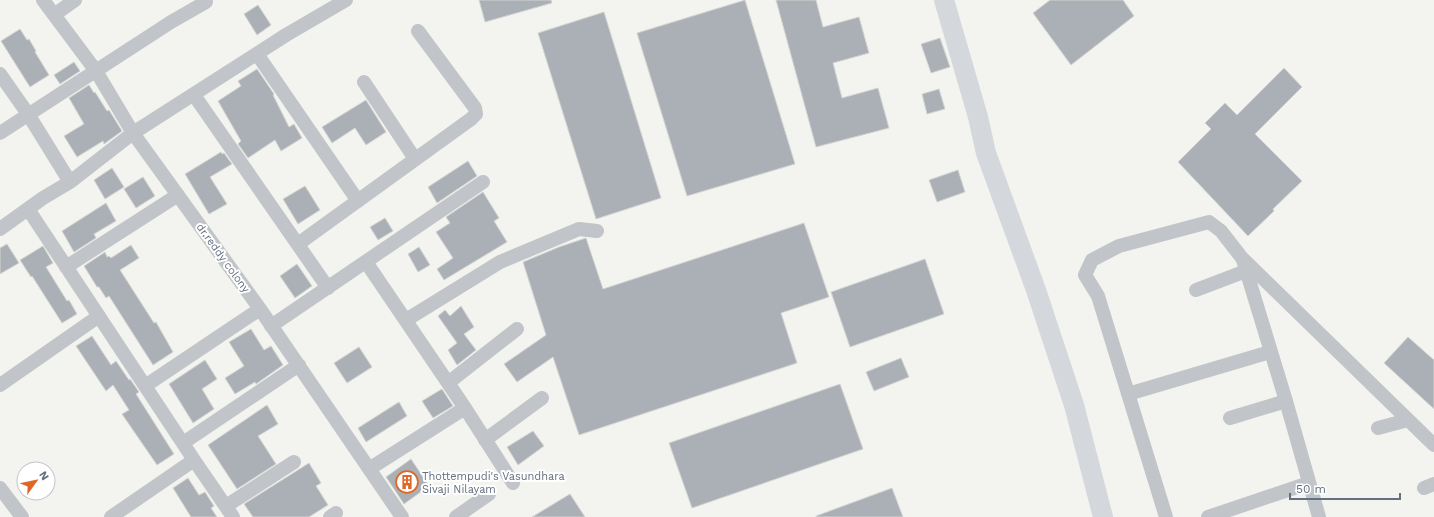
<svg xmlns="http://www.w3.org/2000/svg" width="1434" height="517" font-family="'Work Sans',sans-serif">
<rect width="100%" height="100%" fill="#f3f4ef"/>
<path fill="#aab0b5" stroke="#d4d5d2" d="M 479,0 L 551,0 L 552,3 L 485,22 Z
M 745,0 L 795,164 L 687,196 L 637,33 Z
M 776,0 L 816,0 L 823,27 L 859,17 L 869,53 L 833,63 L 842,98 L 878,88 L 889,128 L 816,147 Z
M 1050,0 L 1123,0 L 1134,16 L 1071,65 L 1033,13 Z
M 258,5 L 271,25 L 257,35 L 244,14 Z
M 604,12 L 661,198 L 596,219 L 538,33 Z
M 20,29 L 27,40 L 29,39 L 36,51 L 35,52 L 49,75 L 30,87 L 1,41 Z
M 940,38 L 950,67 L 931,73 L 921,44 Z
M 74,62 L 80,71 L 60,84 L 54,75 Z
M 1284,68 L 1302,87 L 1255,134 L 1302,181 L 1273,209 L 1274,211 L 1248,236 L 1178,162 L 1211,129 L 1205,123 L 1225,103 L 1237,115 Z
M 257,69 L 274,94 L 273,95 L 289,127 L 294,124 L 302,138 L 281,151 L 275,140 L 248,158 L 238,144 L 241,141 L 218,101 L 241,86 L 238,81 Z
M 89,85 L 94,93 L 95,92 L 107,111 L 109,110 L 122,131 L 104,144 L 103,141 L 77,157 L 64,136 L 84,124 L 69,98 Z
M 939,89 L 945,109 L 927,114 L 922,94 Z
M 366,100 L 386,132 L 366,145 L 355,128 L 332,143 L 322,127 Z
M 221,152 L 222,154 L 224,153 L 232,164 L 210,177 L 227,204 L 209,214 L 185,174 Z
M 468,161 L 477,176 L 437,203 L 428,187 Z
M 112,168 L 124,187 L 105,199 L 94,180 Z
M 958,170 L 965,192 L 937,202 L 929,180 Z
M 143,177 L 155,196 L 136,208 L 124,189 Z
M 305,186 L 320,210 L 298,224 L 283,199 Z
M 483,192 L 499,218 L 494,221 L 507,242 L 444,280 L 437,269 L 453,258 L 436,232 L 450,223 L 446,217 Z
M 106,203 L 116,221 L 94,234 L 96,238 L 74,252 L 62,231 Z
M 385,218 L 393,231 L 378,240 L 370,227 Z
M 804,223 L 829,297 L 781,313 L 797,363 L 579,435 L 553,357 L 517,382 L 504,364 L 546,335 L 523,262 L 559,247 L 586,238 L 603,289 Z
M 7,244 L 19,263 L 0,274 L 0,248 Z
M 131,245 L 139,258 L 120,270 L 154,323 L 156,322 L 173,352 L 153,365 L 109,296 L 106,298 L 99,287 L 97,287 L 84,266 L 105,252 L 107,257 L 109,256 L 111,258 Z
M 43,246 L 53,263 L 46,267 L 67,301 L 69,300 L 77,314 L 62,323 L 32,276 L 31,277 L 20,260 Z
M 419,247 L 430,265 L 418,272 L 408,254 Z
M 925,259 L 944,314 L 850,347 L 831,292 Z
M 297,264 L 312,286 L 295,298 L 280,276 Z
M 461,306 L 474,327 L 464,334 L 476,350 L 457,365 L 448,350 L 457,343 L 438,316 L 445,310 L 450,316 Z
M 251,329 L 264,350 L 271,346 L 283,365 L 256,384 L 255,382 L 235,394 L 225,378 L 244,366 L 229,342 Z
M 92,336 L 111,365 L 116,361 L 129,380 L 130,379 L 139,392 L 136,394 L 174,454 L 157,465 L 122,414 L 129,410 L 113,385 L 106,391 L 76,346 Z
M 1408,337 L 1434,360 L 1434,409 L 1384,363 Z
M 359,347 L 372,367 L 347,383 L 334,363 Z
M 901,358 L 909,377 L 874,391 L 866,372 Z
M 205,360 L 217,379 L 202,389 L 214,409 L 193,423 L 169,384 Z
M 840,384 L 863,449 L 692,508 L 669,443 Z
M 442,389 L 453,406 L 433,418 L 422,401 Z
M 399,402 L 407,416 L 366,442 L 358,428 Z
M 267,405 L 278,424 L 258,436 L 276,464 L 237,489 L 208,445 Z
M 533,431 L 544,446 L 518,465 L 507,447 Z
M 411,459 L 429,486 L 404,504 L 386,477 Z
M 309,463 L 321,483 L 316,486 L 328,505 L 309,517 L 253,517 L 244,504 Z
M 188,478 L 199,495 L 205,492 L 214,506 L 211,508 L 217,517 L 191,517 L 173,488 Z
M 892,488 L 903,517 L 816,517 L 816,516 Z
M 570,494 L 585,517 L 532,517 Z"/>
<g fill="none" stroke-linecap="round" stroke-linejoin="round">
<path stroke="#c1c4c8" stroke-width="14" d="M 43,0 L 96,71 L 133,133 L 260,309 L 402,517
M 54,15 L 75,0
M 257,54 L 358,201
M 0,74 L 28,114 L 70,182
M 364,82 L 415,159
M 194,95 L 328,288
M 0,133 L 171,22 L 206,2
M 28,209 L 194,460 L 233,517
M 0,229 L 43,198 L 70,182 L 133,133 L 286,35 L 346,0
M 298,244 L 471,119 L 476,114 L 475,108 L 418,31
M 1243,260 L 1286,401 L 1319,517
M 366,262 L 465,408 L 513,483
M 66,267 L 178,195
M 1196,290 L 1246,271
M 406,320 L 500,262 L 579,229 L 597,231
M 271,326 L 483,182
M 448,383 L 517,329
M 0,385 L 99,316
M 145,386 L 260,309
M 1128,394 L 1270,352
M 1230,418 L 1286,401
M 1378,428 L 1408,420
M 485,440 L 542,398
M 183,443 L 299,365
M 369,469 L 465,408
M 0,488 L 22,517
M 1424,488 L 1434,484
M 226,506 L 294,462
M 111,517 L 194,460
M 330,517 L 336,513
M 456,517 L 489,494
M 1166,517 L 1098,296 L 1085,275 L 1092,260 L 1119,246 L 1209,222 L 1221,231 L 1242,258 L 1434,445
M 1208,517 L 1309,483"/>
<path stroke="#d4d7dc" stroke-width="20" d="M 944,0 L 978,117 L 986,153 L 1036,290 L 1074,405 L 1103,517"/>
</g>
<defs>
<g id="building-ring" transform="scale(1.15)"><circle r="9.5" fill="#fff" stroke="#df6624" stroke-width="1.5"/><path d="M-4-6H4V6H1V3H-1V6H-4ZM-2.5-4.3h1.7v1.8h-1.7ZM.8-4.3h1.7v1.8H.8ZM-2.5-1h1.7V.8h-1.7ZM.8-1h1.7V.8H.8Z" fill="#df6624"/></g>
</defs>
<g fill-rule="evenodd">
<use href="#building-ring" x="407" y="482"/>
</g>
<g text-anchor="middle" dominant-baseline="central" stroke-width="4" stroke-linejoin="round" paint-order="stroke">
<g font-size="11" fill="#637080" stroke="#fff">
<text transform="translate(223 258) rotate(54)">dr.reddy colony</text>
</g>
<g font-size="11" fill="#637080" stroke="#fff" text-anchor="start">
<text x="422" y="476">Thottempudi's Vasundhara<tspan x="422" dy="13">Sivaji Nilayam</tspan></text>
</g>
</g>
<g transform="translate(36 481) rotate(57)"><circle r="19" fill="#ffffff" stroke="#c1c6cc"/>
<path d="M0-3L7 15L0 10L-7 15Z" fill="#df6624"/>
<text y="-6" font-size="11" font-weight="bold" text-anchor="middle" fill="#637080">N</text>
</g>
<path d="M1290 493v6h110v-6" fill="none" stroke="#637080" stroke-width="2"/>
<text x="1296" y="493" font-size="12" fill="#637080" stroke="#ffffff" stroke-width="3" paint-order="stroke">50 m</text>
</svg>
